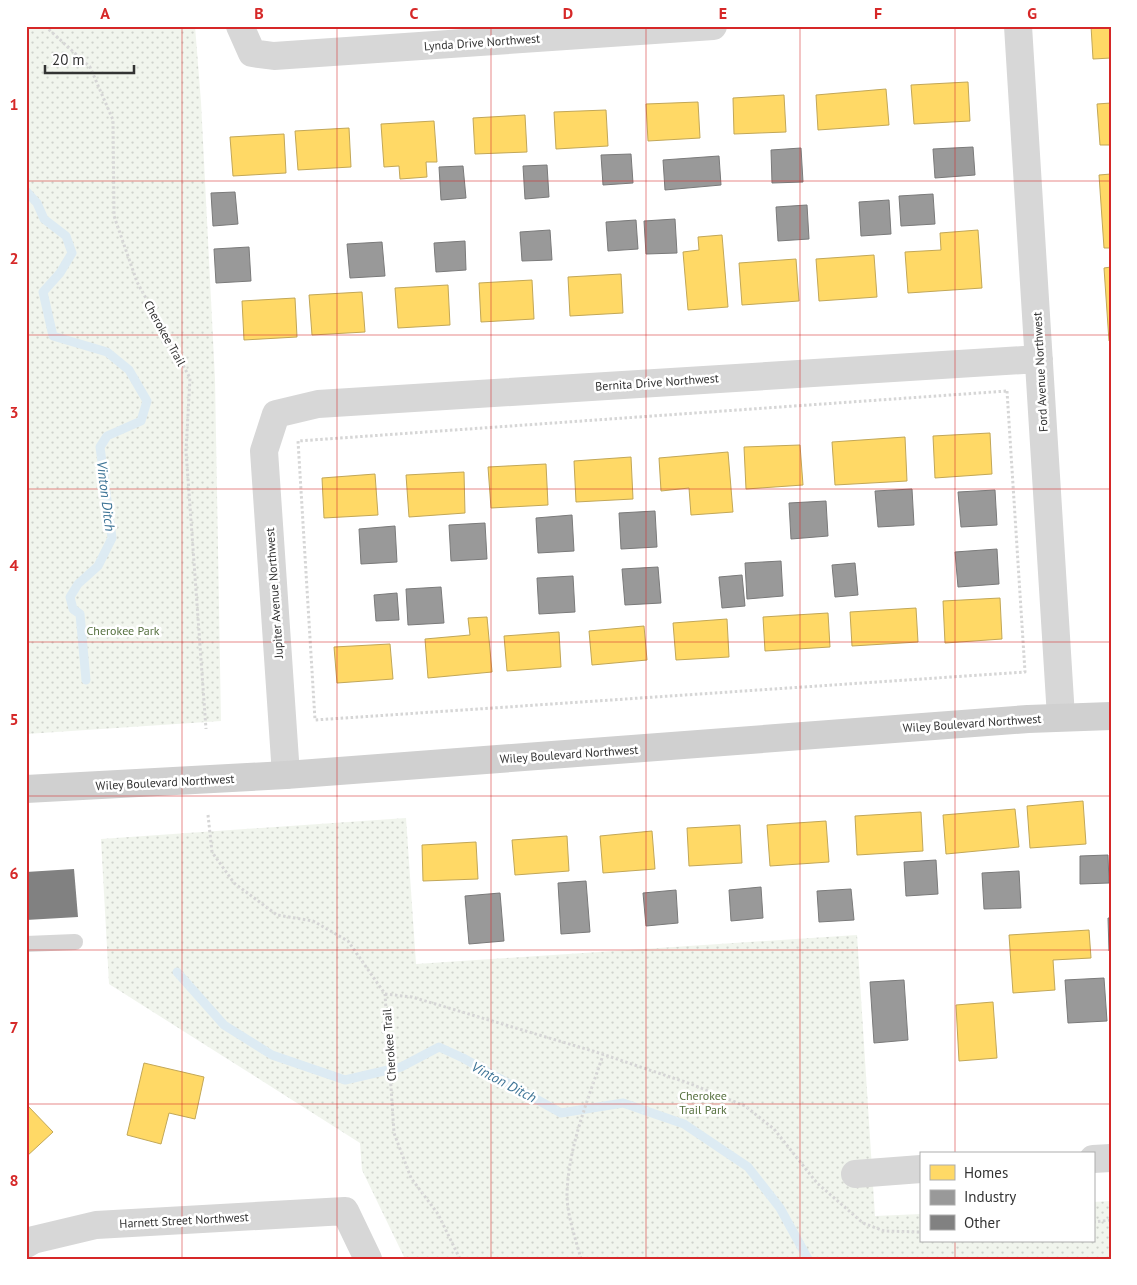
<svg xmlns="http://www.w3.org/2000/svg" width="1137" height="1285" font-family="'PT Sans',sans-serif">
<defs>
<pattern id="park-dots" width="8" height="8" patternUnits="userSpaceOnUse" patternTransform="scale(1.25)"><rect width="8" height="8" fill="#f1f5ed"/><path d="M2 2h.1M6 6h.1" fill="none" stroke="#cfd2cc" stroke-width="1.8" stroke-linecap="round"/></pattern>
</defs>
<rect width="100%" height="100%" fill="#fff"/>
<path fill="url(#park-dots)" d="M 26,26 L 195,26 L 201,102 L 215,379 L 221,721 L 26,734 Z
M 406,818 L 416,964 L 857,935 L 875,1216 L 921,1214 L 921,1241 L 1093,1241 L 1093,1202 L 1111,1201 L 1111,1259 L 405,1259 L 362,1170 L 360,1143 L 109,984 L 101,839 Z"/>
<path fill="#ffd966" stroke="#c2a757" d="M 1091,26 L 1111,26 L 1111,58 L 1093,59 Z
M 968,82 L 970,121 L 914,124 L 911,85 Z
M 886,89 L 889,125 L 818,130 L 816,95 Z
M 784,95 L 786,132 L 734,134 L 733,98 Z
M 698,102 L 700,138 L 648,141 L 646,104 Z
M 1111,103 L 1111,145 L 1100,145 L 1097,104 Z
M 606,110 L 608,146 L 556,149 L 554,112 Z
M 525,115 L 527,152 L 475,154 L 473,118 Z
M 434,121 L 437,162 L 426,162 L 427,177 L 400,179 L 399,166 L 384,167 L 381,124 Z
M 349,128 L 351,167 L 298,170 L 295,131 Z
M 284,134 L 286,173 L 233,176 L 230,137 Z
M 1111,174 L 1111,248 L 1104,248 L 1099,175 Z
M 978,230 L 982,288 L 908,293 L 905,252 L 941,250 L 940,233 Z
M 722,235 L 728,307 L 688,310 L 683,252 L 699,250 L 698,237 Z
M 874,255 L 877,297 L 819,301 L 816,259 Z
M 796,259 L 799,301 L 742,305 L 739,263 Z
M 1111,267 L 1111,341 L 1109,341 L 1104,268 Z
M 621,274 L 623,313 L 570,316 L 568,277 Z
M 532,280 L 534,319 L 481,322 L 479,283 Z
M 448,285 L 450,325 L 398,328 L 395,288 Z
M 362,292 L 365,332 L 312,335 L 309,295 Z
M 295,298 L 297,337 L 244,340 L 242,301 Z
M 990,433 L 992,474 L 935,478 L 933,436 Z
M 905,437 L 907,481 L 835,485 L 832,442 Z
M 800,445 L 803,485 L 746,489 L 744,447 Z
M 728,452 L 733,512 L 691,515 L 689,488 L 661,491 L 659,458 Z
M 631,457 L 633,499 L 576,502 L 574,461 Z
M 546,464 L 548,505 L 491,508 L 488,467 Z
M 464,472 L 465,513 L 409,517 L 406,475 Z
M 375,474 L 378,515 L 324,518 L 322,478 Z
M 1000,598 L 1002,639 L 945,643 L 943,601 Z
M 916,608 L 918,642 L 852,646 L 850,612 Z
M 828,613 L 830,647 L 765,651 L 763,617 Z
M 487,617 L 492,672 L 428,678 L 425,639 L 470,635 L 468,618 Z
M 727,619 L 729,657 L 676,660 L 673,623 Z
M 644,626 L 647,660 L 592,665 L 589,631 Z
M 559,632 L 561,667 L 507,671 L 504,636 Z
M 390,644 L 393,679 L 337,683 L 334,647 Z
M 1083,801 L 1086,844 L 1030,848 L 1027,806 Z
M 1015,809 L 1019,847 L 946,854 L 943,815 Z
M 921,812 L 923,851 L 857,855 L 855,816 Z
M 826,821 L 829,862 L 770,866 L 767,825 Z
M 740,825 L 742,863 L 689,866 L 687,828 Z
M 652,831 L 655,869 L 603,873 L 600,836 Z
M 567,836 L 569,871 L 515,875 L 512,840 Z
M 476,842 L 478,879 L 423,881 L 422,845 Z
M 1089,930 L 1091,958 L 1053,960 L 1055,990 L 1013,993 L 1009,935 Z
M 993,1002 L 997,1058 L 959,1061 L 956,1005 Z
M 144,1063 L 204,1077 L 195,1119 L 169,1113 L 161,1144 L 127,1135 Z
M 28,1106 L 53,1132 L 26,1157 L 26,1107 Z"/>
<path fill="#999" stroke="#7a7a7a" d="M 973,147 L 975,175 L 935,178 L 933,149 Z
M 801,148 L 803,182 L 772,183 L 771,150 Z
M 631,154 L 633,183 L 603,185 L 601,155 Z
M 719,156 L 721,185 L 665,190 L 663,160 Z
M 547,165 L 549,197 L 525,199 L 523,166 Z
M 463,166 L 466,198 L 441,200 L 439,167 Z
M 235,192 L 238,224 L 213,226 L 211,193 Z
M 933,194 L 935,224 L 901,226 L 899,196 Z
M 889,200 L 891,234 L 861,236 L 859,202 Z
M 807,205 L 809,239 L 778,241 L 776,207 Z
M 675,219 L 677,253 L 646,254 L 644,221 Z
M 636,220 L 638,249 L 608,251 L 606,222 Z
M 550,230 L 552,260 L 522,261 L 520,232 Z
M 465,241 L 466,270 L 436,272 L 434,243 Z
M 382,242 L 385,276 L 350,278 L 347,244 Z
M 249,247 L 251,281 L 216,283 L 214,249 Z
M 912,489 L 914,525 L 878,527 L 875,491 Z
M 995,490 L 997,525 L 961,527 L 958,492 Z
M 826,501 L 828,536 L 791,539 L 789,503 Z
M 655,511 L 657,547 L 621,549 L 619,513 Z
M 572,515 L 574,551 L 538,553 L 536,518 Z
M 485,523 L 487,559 L 451,561 L 449,525 Z
M 395,526 L 397,562 L 361,564 L 359,529 Z
M 997,549 L 999,584 L 958,587 L 955,552 Z
M 781,561 L 783,596 L 747,599 L 745,563 Z
M 855,563 L 858,595 L 835,597 L 832,565 Z
M 658,567 L 661,603 L 625,605 L 622,569 Z
M 742,575 L 745,606 L 722,608 L 719,577 Z
M 573,576 L 575,612 L 539,614 L 537,578 Z
M 441,587 L 444,623 L 408,625 L 406,589 Z
M 397,593 L 399,620 L 376,621 L 374,595 Z
M 1108,855 L 1109,883 L 1080,884 L 1080,856 Z
M 936,860 L 938,894 L 906,896 L 904,862 Z
M 1019,871 L 1021,908 L 984,909 L 982,873 Z
M 586,881 L 590,932 L 561,934 L 558,883 Z
M 761,887 L 763,918 L 731,921 L 729,890 Z
M 851,889 L 854,920 L 819,922 L 817,891 Z
M 676,890 L 678,923 L 646,926 L 643,893 Z
M 500,893 L 504,941 L 469,944 L 465,896 Z
M 1108,918 L 1111,918 L 1111,951 L 1109,951 Z
M 1104,978 L 1107,1021 L 1068,1023 L 1065,980 Z
M 904,980 L 908,1040 L 874,1043 L 870,982 Z"/>
<g fill="none" stroke-linecap="round" stroke-linejoin="round">
<path stroke="#ddebf3" stroke-width="9" d="M 26,191 L 37,203 L 44,219 L 66,236 L 72,253 L 60,273 L 43,292 L 53,336 L 107,352 L 129,370 L 147,401 L 141,421 L 107,436 L 100,447 L 112,538 L 98,566 L 78,584 L 70,597 L 73,609 L 80,614 L 86,680
M 177,972 L 224,1025 L 272,1055 L 345,1080 L 401,1067 L 439,1047 L 463,1058 L 561,1113 L 623,1103 L 684,1124 L 748,1167 L 780,1208 L 808,1259"/>
</g>
<path fill="#818181" d="M 74,869 L 78,917 L 26,920 L 26,872 Z"/>
<g fill="none" stroke-linecap="round" stroke-linejoin="round">
<path stroke="#d6d6d6" stroke-width="3" stroke-dasharray="2.5 2.5" stroke-linecap="butt" d="M 45,26 L 90,67 L 113,120 L 114,216 L 137,282 L 190,378 L 186,451 L 206,729
M 1007,391 L 1025,672 L 315,720 L 298,441 Z
M 208,815 L 212,852 L 234,883 L 277,915 L 313,921 L 348,941 L 385,994 L 394,1133 L 411,1178 L 438,1214 L 460,1259
M 385,994 L 412,997 L 596,1052 L 691,1084 L 745,1106 L 774,1129 L 817,1183 L 863,1223 L 884,1231 L 921,1232
M 1093,1222 L 1111,1220
M 581,1259 C 576,1240 567,1215 567,1195 C 568,1147 588,1100 603,1055"/>
<path stroke="#d7d7d7" stroke-width="16" d="M 26,944 L 75,942"/>
<path stroke="#d7d7d7" stroke-width="28" d="M 240,26 L 252,53 L 274,56 L 713,26
M 1018,26 L 1061,717
M 286,775 L 264,451 L 276,414 L 318,404 L 1039,359
M 1093,1159 L 1111,1158
M 855,1174 L 921,1169
M 26,1244 L 33,1240 L 96,1225 L 345,1211 L 368,1259"/>
<path stroke="#d0d0d0" stroke-width="28" d="M 26,789 L 286,775 L 1028,719 L 1111,716"/>
</g>
<path fill="none" stroke="#d62828" stroke-width="1" stroke-opacity="0.55" d="M 182,26 L 182,1259M 337,26 L 337,1259M 491,26 L 491,1259M 646,26 L 646,1259M 800,26 L 800,1259M 955,26 L 955,1154M 26,181 L 1111,181M 26,335 L 1111,335M 26,489 L 1111,489M 26,642 L 1111,642M 26,796 L 1111,796M 26,950 L 1111,950M 26,1104 L 1111,1104M 955,1241 L 955,1259"/>
<g text-anchor="middle" dominant-baseline="central" stroke-width="5" stroke-linejoin="round" paint-order="stroke">
<g font-size="12" fill="#333" stroke="#fff">
<text transform="translate(482 42) rotate(-4)">Lynda Drive Northwest</text>
<text transform="translate(165 333) rotate(61)">Cherokee Trail</text>
<text transform="translate(1040 372) rotate(-93)">Ford Avenue Northwest</text>
<text transform="translate(657 382) rotate(-4)">Bernita Drive Northwest</text>
<text transform="translate(274 593) rotate(-94)">Jupiter Avenue Northwest</text>
<text transform="translate(972 723) rotate(-4)">Wiley Boulevard Northwest</text>
<text transform="translate(569 754) rotate(-4)">Wiley Boulevard Northwest</text>
<text transform="translate(165 782) rotate(-3)">Wiley Boulevard Northwest</text>
<text transform="translate(389 1045) rotate(-94)">Cherokee Trail</text>
<text transform="translate(184 1220) rotate(-3)">Harnett Street Northwest</text>
</g>
<g font-size="12" fill="#56703f" stroke="#fff">
<text x="123" y="630">Cherokee Park</text>
<text x="703" y="1095">Cherokee<tspan x="703" dy="14">Trail Park</tspan></text>
</g>
<g font-size="14" font-style="italic" fill="#3f7597" stroke="#fff">
<text transform="translate(106 496) rotate(83)">Vinton Ditch</text>
<text transform="translate(504 1082) rotate(28)">Vinton Ditch</text>
</g>
</g>
<rect width="1137" height="1285" fill="none" stroke="#ffffff" stroke-width="55"/>
<rect x="920" y="1152" width="175" height="90" fill="#ffffff" stroke="#adadad"/>
<rect x="930" y="1165" width="25" height="15" fill="#ffd966" stroke="#adadad"/>
<text x="964" y="1178" font-size="15" fill="#333333">Homes</text>
<rect x="930" y="1190" width="25" height="15" fill="#999999" stroke="#adadad"/>
<text x="964" y="1202" font-size="15" fill="#333333">Industry</text>
<rect x="930" y="1215" width="25" height="15" fill="#818181" stroke="#adadad"/>
<text x="964" y="1228" font-size="15" fill="#333333">Other</text>
<path d="M45 65v8h89v-8" fill="none" stroke="#333333" stroke-width="2.5"/>
<text x="52" y="65" font-size="15" fill="#333333" stroke="#ffffff" stroke-width="4" paint-order="stroke">20 m</text>
<rect x="28" y="28" width="1082" height="1230" fill="none" stroke="#d62828" stroke-width="2"/>
<g font-size="16" text-anchor="middle" font-weight="bold" fill="#d62828">
<text x="105" y="19">A</text>
<text x="259" y="19">B</text>
<text x="414" y="19">C</text>
<text x="568" y="19">D</text>
<text x="723" y="19">E</text>
<text x="878" y="19">F</text>
<text x="1032" y="19">G</text>
<text x="14" y="110">1</text>
<text x="14" y="264">2</text>
<text x="14" y="418">3</text>
<text x="14" y="571">4</text>
<text x="14" y="725">5</text>
<text x="14" y="879">6</text>
<text x="14" y="1033">7</text>
<text x="14" y="1186">8</text>
</g>
</svg>
